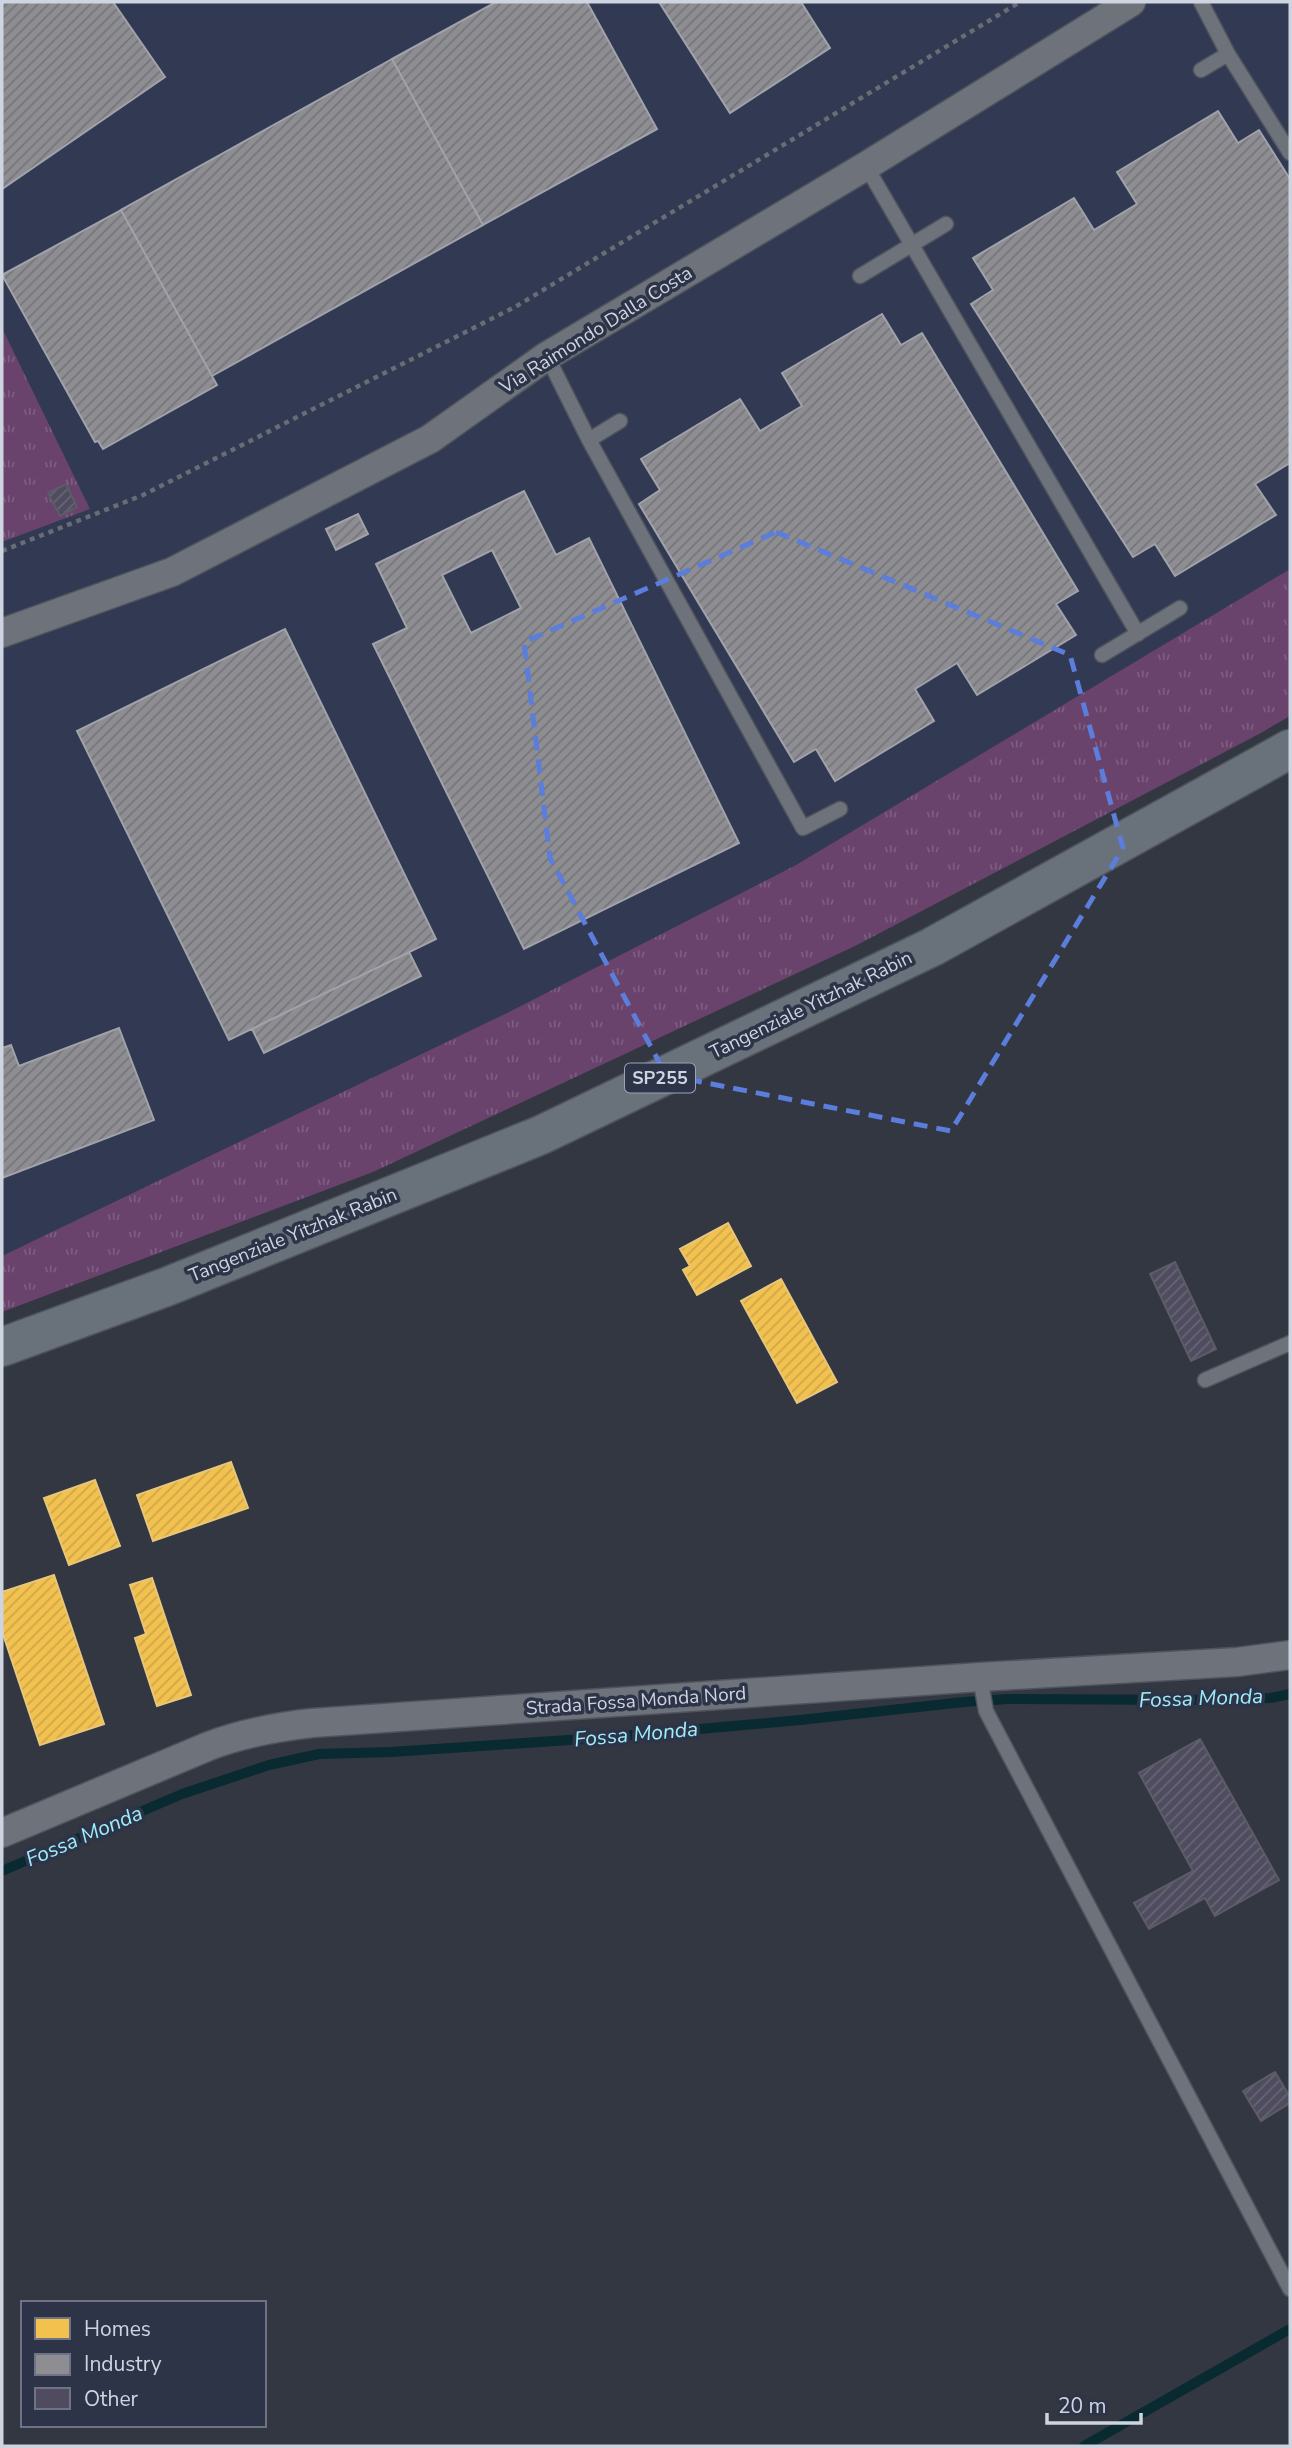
<svg xmlns="http://www.w3.org/2000/svg" width="1292" height="2448" font-family="'Nunito Sans',sans-serif">
<defs>
<pattern id="grass-tufts" width="24" height="20" patternUnits="userSpaceOnUse" patternTransform="scale(1.75)"><rect width="24" height="20" fill="#69436c"/><path d="M3 7l-1-3M5 7V3M7 7l1-3M15 17l-1-3M17 17v-4M19 17l1-3" fill="none" stroke="#7d5d81"/></pattern>
<pattern id="homes-hatch" width="6" height="6" patternUnits="userSpaceOnUse" patternTransform="scale(1.75)"><rect width="6" height="6" fill="#f2c14e"/><path d="M-1 1l2-2M0 6l6-6M5 7l2-2" fill="none" stroke="#cea74c"/></pattern>
<pattern id="industry-hatch" width="6" height="6" patternUnits="userSpaceOnUse" patternTransform="scale(1.75)"><rect width="6" height="6" fill="#8d8d92"/><path d="M-1 1l2-2M0 6l6-6M5 7l2-2" fill="none" stroke="#75767b"/></pattern>
<pattern id="building-hatch" width="6" height="6" patternUnits="userSpaceOnUse" patternTransform="scale(1.75)"><rect width="6" height="6" fill="#4e4c5e"/><path d="M-1 1l2-2M0 6l6-6M5 7l2-2" fill="none" stroke="#666575"/></pattern>
</defs>
<rect width="100%" height="100%" fill="#333742"/>
<path fill="#313a52" d="M 2,2 L 1290,2 L 1290,569 L 796,865 L 511,1011 L 2,1256 L 2,542 L 89,509 L 2,328 Z"/>
<path fill="url(#grass-tufts)" d="M 2,328 L 90,509 L 2,542 Z
M 1290,569 L 1290,716 L 1259,734 L 855,946 L 373,1172 L 2,1312 L 2,1256 L 511,1011 L 796,865 Z"/>
<path fill="url(#homes-hatch)" stroke="#e8c77a" stroke-width="2" d="M 728,1223 L 751,1266 L 697,1295 L 683,1270 L 690,1266 L 680,1249 Z
M 781,1279 L 837,1382 L 797,1403 L 741,1301 Z
M 231,1462 L 248,1508 L 153,1541 L 137,1495 Z
M 95,1480 L 120,1546 L 69,1565 L 44,1498 Z
M 54,1575 L 104,1724 L 40,1745 L 2,1631 L 2,1592 Z
M 152,1578 L 191,1695 L 157,1706 L 135,1638 L 146,1634 L 130,1585 Z"/>
<path fill="url(#industry-hatch)" stroke="#a1a2aa" stroke-width="2" fill-rule="evenodd" d="M 2,2 L 113,2 L 165,77 L 2,189 Z
M 496,2 L 587,2 L 657,129 L 483,225 L 392,59 Z
M 659,2 L 801,2 L 830,48 L 730,113 Z
M 392,59 L 483,225 L 212,376 L 121,210 Z
M 1218,111 L 1238,143 L 1259,130 L 1290,179 L 1290,463 L 1255,484 L 1276,515 L 1175,576 L 1155,544 L 1133,557 L 971,304 L 993,290 L 973,258 L 1074,198 L 1094,230 L 1137,204 L 1117,172 Z
M 121,210 L 217,385 L 103,449 L 98,441 L 95,442 L 2,275 Z
M 882,314 L 901,345 L 922,333 L 1078,591 L 1056,604 L 1076,635 L 977,695 L 957,663 L 915,689 L 934,721 L 835,781 L 816,749 L 794,762 L 639,504 L 660,490 L 641,459 L 740,399 L 760,431 L 802,406 L 782,373 Z
M 524,491 L 556,555 L 589,538 L 739,843 L 524,949 L 373,644 L 407,628 L 376,564 ZM 492,550 L 521,608 L 471,633 L 442,575 Z
M 358,514 L 368,534 L 336,550 L 326,529 Z
M 285,629 L 436,939 L 229,1040 L 77,731 Z
M 409,952 L 421,976 L 264,1053 L 252,1029 Z
M 119,1028 L 154,1120 L 2,1178 L 2,1048 L 11,1045 L 19,1066 Z"/>
<g fill="none" stroke-linecap="round" stroke-linejoin="round">
<path stroke="#082a30" stroke-width="10" d="M 2,1871 L 182,1794 L 269,1765 L 319,1754 L 391,1752 L 599,1738 L 800,1720 L 964,1702 L 1008,1699 L 1192,1700 L 1270,1698 L 1290,1694
M 1084,2446 L 1290,2329"/>
</g>
<path fill="url(#building-hatch)" stroke="#5c5c66" stroke-width="2" d="M 66,484 L 77,507 L 60,516 L 48,493 Z
M 1175,1262 L 1216,1349 L 1191,1361 L 1150,1274 Z
M 1200,1739 L 1279,1880 L 1215,1916 L 1205,1898 L 1149,1929 L 1134,1903 L 1193,1871 L 1139,1773 Z
M 1275,2072 L 1290,2097 L 1290,2103 L 1261,2121 L 1243,2091 Z"/>
<g fill="none" stroke-linecap="round" stroke-linejoin="round">
<g stroke="#4f535d" stroke-width="17">
<path id="lane" d="M 1201,2 L 1228,54 L 1290,153
M 1201,70 L 1228,54
M 866,166 L 1138,634
M 860,276 L 946,224
M 547,356 L 589,440 L 803,828 L 840,809
M 589,440 L 620,421
M 1102,655 L 1180,608
M 1205,1380 L 1290,1343
M 980,1677 L 986,1711 L 1290,2289"/>
</g>
<g stroke="#4f535d" stroke-width="31">
<path id="street" d="M 2,633 L 172,572 L 430,439 L 547,356 L 866,166 L 1131,2
M 2,1833 L 209,1746 C 243,1733 276,1727 312,1723 L 980,1677 L 1237,1662 L 1290,1655"/>
</g>
<g stroke="#4f535d" stroke-width="41">
<path id="primary" d="M 2,1347 L 166,1287 L 541,1135 L 932,947 L 1290,749"/>
</g>
<path stroke="#696c74" stroke-width="4.5" stroke-dasharray="5 5" stroke-linecap="butt" d="M 2,551 L 143,495 L 515,307 L 1020,2"/>
<use href="#lane" stroke="#6e727a" stroke-width="14"/>
<use href="#street" stroke="#6e727a" stroke-width="28"/>
<use href="#primary" stroke="#69717b" stroke-width="38"/>
</g>
<path fill="none" stroke="#5b7ddb" stroke-width="5" stroke-dasharray="14 9" stroke-linejoin="round" d="M 776,532 L 1070,655 L 1123,848 L 951,1131 L 666,1075 L 550,858 L 524,642 Z"/>
<g text-anchor="middle" dominant-baseline="central" stroke-width="7" stroke-linejoin="round" paint-order="stroke">
<rect fill="#2d3448" stroke="#9ea4b3" stroke-width="2" x="625" y="1063.5" width="70" height="29" rx="5"/>
<g font-size="18" font-weight="bold" fill="#cfd4e1">
<text x="660" y="1078">SP255</text>
</g>
<g font-size="19" fill="#cfd4e1" stroke="#2d3448">
<text transform="translate(596 330) rotate(-32)">Via Raimondo Dalla Costa</text>
<text transform="translate(811 1005) rotate(-26)">Tangenziale Yitzhak Rabin</text>
<text transform="translate(293 1235) rotate(-22)">Tangenziale Yitzhak Rabin</text>
<text transform="translate(636 1701) rotate(-4)">Strada Fossa Monda Nord</text>
</g>
<g font-size="21" font-style="italic" fill="#9eedf9" stroke="#2d3448">
<text transform="translate(1201 1698) rotate(-2)">Fossa Monda</text>
<text transform="translate(636 1734) rotate(-5)">Fossa Monda</text>
<text transform="translate(84 1836) rotate(-23)">Fossa Monda</text>
</g>
</g>
<rect width="1292" height="2448" fill="none" stroke="#cfd4e1" stroke-width="7"/>
<rect x="21" y="2301" width="245" height="126" fill="#2d3448" stroke="#6e7485" stroke-width="2"/>
<rect x="35" y="2318" width="35" height="21" fill="#f2c14e" stroke="#6e7485" stroke-width="2"/>
<text x="84" y="2336" font-size="21" fill="#cfd4e1">Homes</text>
<rect x="35" y="2354" width="35" height="21" fill="#8d8d92" stroke="#6e7485" stroke-width="2"/>
<text x="84" y="2371" font-size="21" fill="#cfd4e1">Industry</text>
<rect x="35" y="2388" width="35" height="21" fill="#4e4c5e" stroke="#6e7485" stroke-width="2"/>
<text x="84" y="2406" font-size="21" fill="#cfd4e1">Other</text>
<path d="M1047 2413v10h94v-10" fill="none" stroke="#cfd4e1" stroke-width="3.5"/>
<text x="1058" y="2413" font-size="21" fill="#cfd4e1" stroke="#2d3448" stroke-width="5" paint-order="stroke">20 m</text>
</svg>
